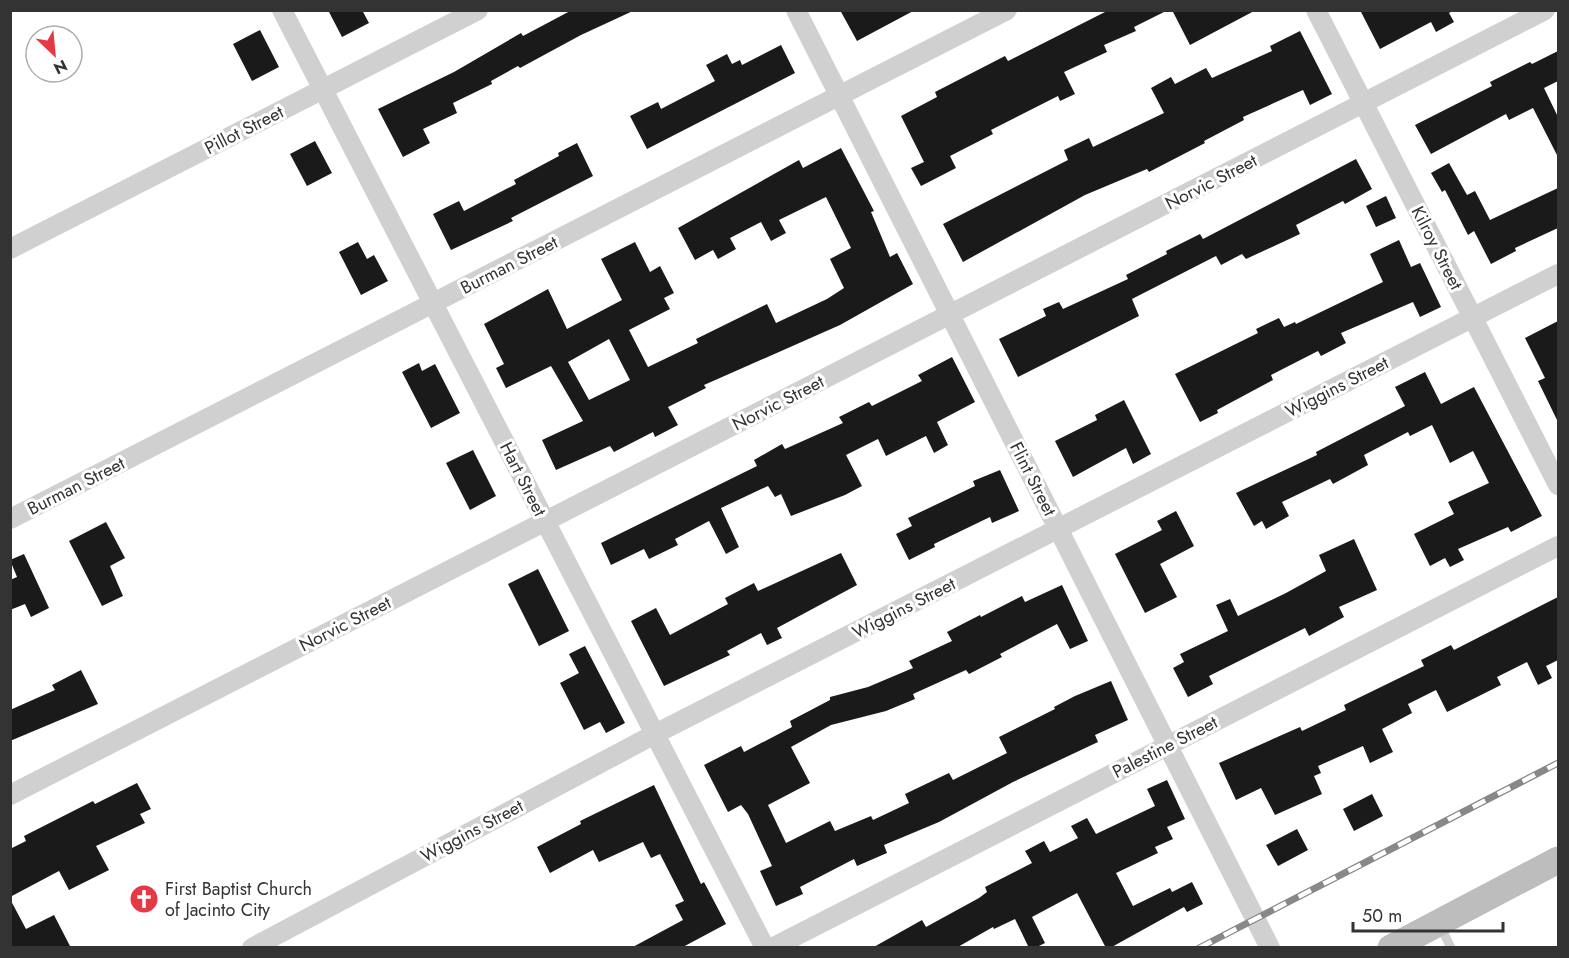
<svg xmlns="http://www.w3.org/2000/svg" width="1569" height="958" font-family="Jost,sans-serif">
<rect width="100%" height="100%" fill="#fff"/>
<path fill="#1a1a1a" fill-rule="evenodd" d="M 328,10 L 362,10 L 369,23 L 342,37 Z
M 572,10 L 635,10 L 581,35 L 520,68 L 518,66 L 491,81 L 492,84 L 453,103 L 457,113 L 423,129 L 430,143 L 403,157 L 378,109 L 454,72 L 521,33 L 523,36 Z
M 840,10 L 915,10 L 857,41 Z
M 1109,10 L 1168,10 L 1134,27 L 1136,31 L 1104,45 L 1107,52 L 1064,72 L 1075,94 L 1060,101 L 1058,96 L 991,130 L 993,134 L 950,156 L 956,168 L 921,186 L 911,168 L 924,162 L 901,116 L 937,97 L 935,92 L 1005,56 L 1008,61 Z
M 1172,10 L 1256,10 L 1190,45 Z
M 1360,10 L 1454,10 L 1449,13 L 1454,22 L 1436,32 L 1431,22 L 1380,49 Z
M 260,30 L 279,67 L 252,81 L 233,44 Z
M 1300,31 L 1332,94 L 1310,105 L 1303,90 L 1294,94 L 1243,117 L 1244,120 L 1204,141 L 1205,143 L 1149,172 L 1147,169 L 1085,195 L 963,262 L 943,224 L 1068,160 L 1064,150 L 1089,138 L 1093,147 L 1164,113 L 1151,88 L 1171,77 L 1175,84 L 1206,68 L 1212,78 L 1272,51 L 1270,46 Z
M 781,45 L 795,73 L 647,149 L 630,116 L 658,102 L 661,109 L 715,81 L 706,65 L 727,54 L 732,64 L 740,60 L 742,65 Z
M 1558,51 L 1558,81 L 1544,88 L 1558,117 L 1558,157 L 1533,108 L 1509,120 L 1506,114 L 1431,154 L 1415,125 L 1492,86 L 1490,82 L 1530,62 L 1532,64 Z
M 315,141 L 332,173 L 307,186 L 290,154 Z
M 577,143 L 593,176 L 511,218 L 513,221 L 451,250 L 433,214 L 459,201 L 464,211 L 516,184 L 514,180 L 559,156 L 558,153 Z
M 841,148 L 874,211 L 871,212 L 890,257 L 897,253 L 913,284 L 840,325 L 704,385 L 706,388 L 668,407 L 678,425 L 655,437 L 653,432 L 614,452 L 610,446 L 556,470 L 542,440 L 583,421 L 551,366 L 506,388 L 496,368 L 504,364 L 484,324 L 548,289 L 567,329 L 622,300 L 601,259 L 635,242 L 650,272 L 660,266 L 674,293 L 664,298 L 670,309 L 629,330 L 648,367 L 698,343 L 696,339 L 767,304 L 776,323 L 827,299 L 844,288 L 830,259 L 851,248 L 826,197 L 779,220 L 786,233 L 771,241 L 761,222 L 730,238 L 736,249 L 718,259 L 713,250 L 695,260 L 678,228 L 799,160 L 803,168 ZM 609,339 L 630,380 L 589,400 L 568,362 Z
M 1356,159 L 1372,189 L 1345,204 L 1343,201 L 1296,225 L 1300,234 L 1246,259 L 1242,254 L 1221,265 L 1216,256 L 1132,299 L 1139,316 L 1018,377 L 999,339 L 1046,316 L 1043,309 L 1059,302 L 1063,309 L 1128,279 L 1126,275 L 1167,254 L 1166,251 L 1200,234 L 1203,239 Z
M 1449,163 L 1467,195 L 1475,191 L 1490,220 L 1558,188 L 1558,228 L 1515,248 L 1516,251 L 1491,264 L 1474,231 L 1468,235 L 1445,190 L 1442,192 L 1431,173 Z
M 1386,196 L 1396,218 L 1376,227 L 1366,206 Z
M 1399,240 L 1411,267 L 1420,263 L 1441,307 L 1420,317 L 1413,302 L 1341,333 L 1346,343 L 1321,356 L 1318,351 L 1271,375 L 1273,380 L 1217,410 L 1218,413 L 1200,422 L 1175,374 L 1258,333 L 1256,329 L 1279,318 L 1284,327 L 1295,322 L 1296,324 L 1383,282 L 1370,254 Z
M 358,242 L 367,259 L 374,255 L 388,281 L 361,295 L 339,252 Z
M 1558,321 L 1558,422 L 1538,381 L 1545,378 L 1525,338 Z
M 952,357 L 975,402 L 937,422 L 948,445 L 934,453 L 926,436 L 886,456 L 878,439 L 846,455 L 862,486 L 845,495 L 791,516 L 781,494 L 775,497 L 768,486 L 721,508 L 739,547 L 726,554 L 709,521 L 675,539 L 678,545 L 649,559 L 644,549 L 611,565 L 601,543 L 757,466 L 754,460 L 782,444 L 785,449 L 843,423 L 839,417 L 869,402 L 872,406 L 922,381 L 918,375 Z
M 419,363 L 422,371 L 435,364 L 460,413 L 431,428 L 402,372 Z
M 1425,372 L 1441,404 L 1474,387 L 1542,516 L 1511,532 L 1508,527 L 1458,549 L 1464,560 L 1450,567 L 1445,558 L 1430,566 L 1414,534 L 1454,514 L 1448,502 L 1489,483 L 1473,451 L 1450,463 L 1432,425 L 1410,436 L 1408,432 L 1364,455 L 1368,465 L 1333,484 L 1330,479 L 1282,502 L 1289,516 L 1266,529 L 1262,521 L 1254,526 L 1236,493 L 1317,455 L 1316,452 L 1405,406 L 1395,387 Z
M 1124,400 L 1151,454 L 1133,464 L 1126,448 L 1073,477 L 1055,441 L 1097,420 L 1095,415 Z
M 473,450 L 496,496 L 470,510 L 446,463 Z
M 1000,470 L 1019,511 L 992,523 L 990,517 L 934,544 L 935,547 L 909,560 L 896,534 L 912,526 L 908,518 L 975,486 L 973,481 Z
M 1176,511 L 1194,546 L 1160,564 L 1177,597 L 1145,613 L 1115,554 L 1162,530 L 1157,521 Z
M 106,522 L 125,558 L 110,566 L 123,596 L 102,606 L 69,541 Z
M 1354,539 L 1377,590 L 1339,607 L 1344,617 L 1309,636 L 1305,628 L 1209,676 L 1213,684 L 1188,697 L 1173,668 L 1184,662 L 1180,654 L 1228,631 L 1216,605 L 1230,599 L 1238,616 L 1286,593 L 1326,571 L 1319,555 Z
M 841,553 L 857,585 L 777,628 L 782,638 L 767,645 L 761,633 L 727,651 L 730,655 L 664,686 L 631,621 L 656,608 L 670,635 L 728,604 L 725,598 L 754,583 L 758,591 Z
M 24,554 L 49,608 L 31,617 L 25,604 L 10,610 L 10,580 L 17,577 L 10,560 Z
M 538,569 L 569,631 L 539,646 L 508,584 Z
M 1062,585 L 1088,641 L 1070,649 L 1057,624 L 1000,654 L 1002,657 L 969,674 L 966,670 L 913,694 L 915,699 L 886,711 L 831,725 L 791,747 L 810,783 L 768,805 L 786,843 L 830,821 L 835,831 L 871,816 L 873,820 L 909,803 L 905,794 L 949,773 L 953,780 L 1007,753 L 999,737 L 1055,709 L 1054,707 L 1075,696 L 1111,681 L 1128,720 L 1095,735 L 1098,742 L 1013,782 L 939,822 L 884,845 L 887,853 L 857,866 L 854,859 L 800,887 L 803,894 L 776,906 L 760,871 L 772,866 L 748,814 L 741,805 L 728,812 L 704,765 L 741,746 L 744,752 L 792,727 L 790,721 L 830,700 L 830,697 L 868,687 L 913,668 L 909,661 L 952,641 L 947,632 L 980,615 L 981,617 L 1022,596 L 1025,602 Z
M 1558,597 L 1558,660 L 1546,666 L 1552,678 L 1538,685 L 1527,662 L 1497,677 L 1501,685 L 1447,712 L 1436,690 L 1408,704 L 1412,713 L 1382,729 L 1393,752 L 1370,763 L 1363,746 L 1318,766 L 1321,773 L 1314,776 L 1322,794 L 1275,815 L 1261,788 L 1236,800 L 1219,763 L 1300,727 L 1302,731 L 1346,710 L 1344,705 L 1424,666 L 1421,660 L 1451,645 L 1454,650 Z
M 585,646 L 625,723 L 606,733 L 600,722 L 584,730 L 560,683 L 579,673 L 569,654 Z
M 81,670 L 98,704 L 10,741 L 10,710 L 55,690 L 52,685 Z
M 1167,780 L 1185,819 L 1167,827 L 1173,839 L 1155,847 L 1158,853 L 1116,873 L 1133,906 L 1170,888 L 1172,892 L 1192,882 L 1203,904 L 1187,912 L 1184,907 L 1110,948 L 1106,948 L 1077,893 L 1032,917 L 1045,943 L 1035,948 L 1029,948 L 1015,919 L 994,929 L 993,927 L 956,948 L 872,948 L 922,920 L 926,927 L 979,898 L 987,892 L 985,887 L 1032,863 L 1025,851 L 1044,841 L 1050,852 L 1078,838 L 1071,826 L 1087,818 L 1096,834 L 1155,806 L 1147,789 Z
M 137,783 L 151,809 L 140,814 L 145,823 L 96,846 L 109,870 L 69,890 L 59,871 L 10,897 L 10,849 L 26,841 L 24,836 L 93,801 L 95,804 Z
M 654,785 L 701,884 L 704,882 L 726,924 L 681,948 L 631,948 L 683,920 L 675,905 L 684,901 L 660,854 L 651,858 L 643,842 L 599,862 L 593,850 L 550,873 L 537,847 L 581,824 L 580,821 Z
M 1372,794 L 1383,816 L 1354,831 L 1343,809 Z
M 1297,829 L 1308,850 L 1278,866 L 1266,845 Z
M 10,899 L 26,929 L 54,915 L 71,948 L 10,948 Z"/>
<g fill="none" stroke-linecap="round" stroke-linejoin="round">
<path stroke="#d0d0d0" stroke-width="9" d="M 1440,925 L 1451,948"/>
<path stroke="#d0d0d0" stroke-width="20" d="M 282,10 L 765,948
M 796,10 L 1270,948
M 1316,10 L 1558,485
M 10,249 L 478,10
M 10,519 L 1007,10
M 10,795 L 1545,10
M 252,948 L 655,734 L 1558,274
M 772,948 L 1558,546"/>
<path stroke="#bdbdbd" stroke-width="27" d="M 1391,948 L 1558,860"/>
<g stroke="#888" stroke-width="7">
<path id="rail" d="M 1199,948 L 1558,763"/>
</g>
<use href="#rail" stroke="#fff" stroke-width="4.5" stroke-dasharray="14" stroke-linecap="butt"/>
</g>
<defs>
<g id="church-disc" transform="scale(1.5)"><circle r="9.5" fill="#e63946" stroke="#fff"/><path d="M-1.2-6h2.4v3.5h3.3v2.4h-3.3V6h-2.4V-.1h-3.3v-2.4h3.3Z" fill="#fff"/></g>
</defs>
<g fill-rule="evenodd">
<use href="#church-disc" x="144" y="899"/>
</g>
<g text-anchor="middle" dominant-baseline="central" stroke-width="6" stroke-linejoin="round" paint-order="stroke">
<g font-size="18" fill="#333" stroke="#fff">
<text transform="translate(244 130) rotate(-27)">Pillot Street</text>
<text transform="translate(1211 182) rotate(-27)">Norvic Street</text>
<text transform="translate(1437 248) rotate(63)">Kilroy Street</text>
<text transform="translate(509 265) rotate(-27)">Burman Street</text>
<text transform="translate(1337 387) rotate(-27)">Wiggins Street</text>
<text transform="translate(778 403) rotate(-27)">Norvic Street</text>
<text transform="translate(523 479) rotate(63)">Hart Street</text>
<text transform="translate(1033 479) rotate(63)">Flint Street</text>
<text transform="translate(76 486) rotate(-27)">Burman Street</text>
<text transform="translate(904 608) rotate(-27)">Wiggins Street</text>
<text transform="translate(345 624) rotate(-27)">Norvic Street</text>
<text transform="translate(1165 747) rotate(-27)">Palestine Street</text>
<text transform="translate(472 831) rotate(-28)">Wiggins Street</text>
</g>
<g font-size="18" fill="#333" stroke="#fff" text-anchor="start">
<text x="165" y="889">First Baptist Church<tspan x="165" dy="21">of Jacinto City</tspan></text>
</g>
</g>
<rect width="1569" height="958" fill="none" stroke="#333333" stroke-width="24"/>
<g transform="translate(54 54) rotate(154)"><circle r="28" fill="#ffffff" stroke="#adadad" stroke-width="1.5"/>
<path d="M0-4.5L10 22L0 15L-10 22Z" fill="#e63946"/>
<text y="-9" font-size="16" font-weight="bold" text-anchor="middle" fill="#333333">N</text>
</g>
<path d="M1353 922v9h150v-9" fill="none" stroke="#333333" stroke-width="3"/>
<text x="1362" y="922" font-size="18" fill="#333333" stroke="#ffffff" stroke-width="4.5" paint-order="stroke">50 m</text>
</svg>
